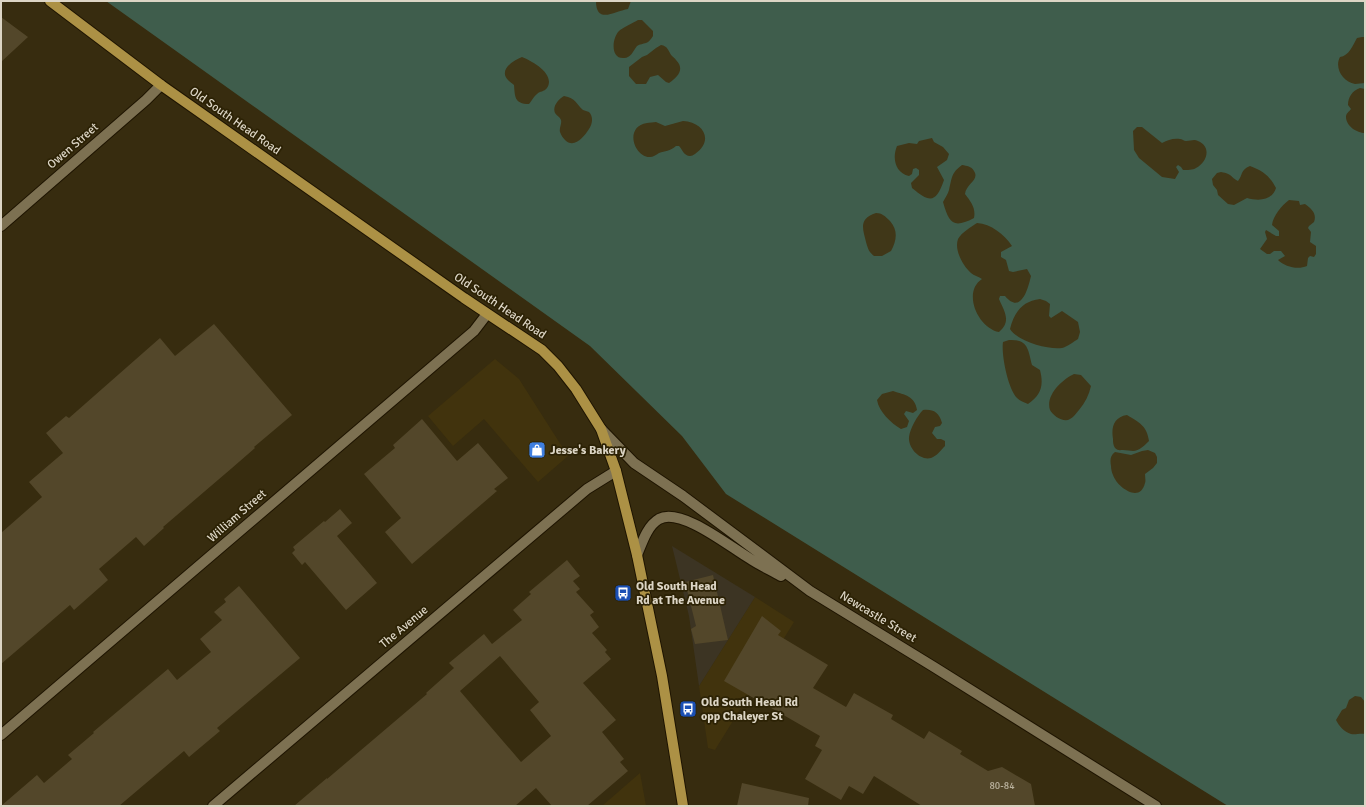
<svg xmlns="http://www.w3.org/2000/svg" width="1366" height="807" font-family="Signika,sans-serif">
<rect width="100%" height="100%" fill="#372c0f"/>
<path fill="#41330d" d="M 495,359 L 519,379 L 568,456 L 538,482 L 484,419 L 453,446 L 428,416 Z
M 755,597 L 794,622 L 715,750 L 708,748 L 699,686 Z
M 640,773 L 646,806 L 602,806 Z"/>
<path fill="#3c3423" d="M 672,546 L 755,597 L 699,686 L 689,616 Z"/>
<path fill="#3f5d4c" d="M 106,1 L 1365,1 L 1365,806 L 1228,806 L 726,494 L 682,436 L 590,346 Z"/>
<path fill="#403718" d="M 596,1 L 631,1 L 628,9 C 615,11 596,25 596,1 Z
M 638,20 L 642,20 L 653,31 L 653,36 C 651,39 649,42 646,43 C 643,44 640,44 637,46 C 633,51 631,58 624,58 C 610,59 612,38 619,31 C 622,28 633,23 638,20 Z
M 1362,37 L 1365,37 L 1365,83 C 1362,83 1358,84 1355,84 C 1343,82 1334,68 1340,57 C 1349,56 1353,45 1357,38 Z
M 661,45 C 668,46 668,51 672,56 C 673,57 675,58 676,60 C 685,69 678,77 669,83 L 666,82 L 658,75 L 650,77 L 646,84 L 636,84 L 629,76 L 629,67 L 642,57 L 647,55 L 656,48 Z
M 522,57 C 532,61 556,74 547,88 C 544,92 540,91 537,94 C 533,97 532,101 529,104 C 514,104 515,96 514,85 C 512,83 510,82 509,81 C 497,70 514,60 522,57 Z
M 1360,88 L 1365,89 L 1365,133 C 1357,133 1346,126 1346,117 C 1346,113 1349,112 1351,109 L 1348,105 C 1348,97 1352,91 1360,88 Z
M 564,96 C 576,98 576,104 583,110 C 585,111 587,111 589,112 C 594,117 592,125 589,129 C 584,137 574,149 565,140 C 563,138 561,135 560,132 C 559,128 562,124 561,120 C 560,117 557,116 555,113 C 552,106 559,99 564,96 Z
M 683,121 C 704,122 714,141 695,154 C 693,155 692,156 690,156 C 684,156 682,149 679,146 L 676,146 C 670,151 665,151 659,153 C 656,155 653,157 650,157 C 635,158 623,127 647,123 C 649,123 654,122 656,122 C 659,123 662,125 665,126 Z
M 1137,127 L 1142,127 L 1162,143 C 1168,140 1173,138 1180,139 C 1182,139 1184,141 1186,141 C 1191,141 1194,139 1198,141 C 1212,147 1207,162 1196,168 C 1193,170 1187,170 1183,170 L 1181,167 L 1178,165 L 1176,167 L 1179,172 L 1175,179 L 1162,177 L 1139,158 L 1134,150 L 1133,131 Z
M 932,138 L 934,142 L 943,147 L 949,154 L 947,160 L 937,167 L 944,180 C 936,203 930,203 912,188 L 911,183 L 919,175 L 919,170 L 916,168 L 913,169 L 912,174 L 909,176 C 895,173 892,158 897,146 L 909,143 L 917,144 L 919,141 Z
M 962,165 C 967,166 971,166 974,171 C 980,180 966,184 965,194 C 971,202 976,208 974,218 C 953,229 949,223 943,202 C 945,198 948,194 949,190 C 952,178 951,173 962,165 Z
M 1250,166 C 1263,171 1270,176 1276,188 C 1272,201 1258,201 1247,198 L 1234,205 L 1228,204 L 1218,195 L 1217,190 L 1213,185 L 1212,179 L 1217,173 L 1221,172 C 1233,174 1230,177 1238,181 C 1243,175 1240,170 1250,166 Z
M 1289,200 L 1299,201 L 1300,205 L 1305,204 C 1312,209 1317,214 1314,222 L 1309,226 L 1308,228 L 1311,232 L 1310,242 L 1316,246 L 1316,254 L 1314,257 L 1310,256 L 1308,258 L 1307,266 C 1298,270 1285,267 1278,260 L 1285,256 L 1281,251 L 1274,251 L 1270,254 L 1267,254 L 1260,249 L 1267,239 L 1265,232 L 1266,230 L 1276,236 L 1279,236 L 1279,231 L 1272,225 C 1273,216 1282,205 1289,200 Z
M 876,213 C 882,213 885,216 890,221 C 898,230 897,240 891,251 L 882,256 L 874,256 C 869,252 868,249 866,242 C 863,229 858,219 876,213 Z
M 977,223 C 991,224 1004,234 1012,246 L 1001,252 L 1001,257 L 1006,260 L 1009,271 L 1013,272 L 1027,269 L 1031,276 C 1028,289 1021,315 1005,296 L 1000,296 L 999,299 C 1004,311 1012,321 999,332 C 978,328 962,292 982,279 C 978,276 974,276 971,273 C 963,266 954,250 958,239 C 962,232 971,227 977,223 Z
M 1040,299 L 1046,301 L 1050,304 L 1049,316 L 1051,318 L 1062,311 L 1078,322 L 1080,332 L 1078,339 C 1073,342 1067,347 1062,348 C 1048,350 1017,341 1010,329 C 1014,313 1022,301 1040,299 Z
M 1009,340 C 1028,339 1028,349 1032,365 L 1040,370 C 1044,386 1041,395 1028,404 C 1024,402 1020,401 1017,398 C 1008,389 1001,354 1003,342 Z
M 1074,374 L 1081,375 L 1091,386 C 1089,395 1085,403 1079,410 C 1076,413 1074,417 1070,419 C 1064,423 1053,416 1050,410 C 1045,395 1063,379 1074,374 Z
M 893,391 C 905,395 915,396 917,410 L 913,413 L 906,411 L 904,414 L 909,421 L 907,427 L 901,429 C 891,423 879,412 877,400 L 882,394 Z
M 923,410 C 933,409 939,412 942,423 L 940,426 L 935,427 L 932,433 L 937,439 L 941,439 L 945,441 L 945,446 C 941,450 937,456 931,458 C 920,461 908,448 909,437 C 910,429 917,416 923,410 Z
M 1127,415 C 1140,423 1147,426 1149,441 C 1145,445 1139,451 1133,451 C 1130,451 1127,450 1123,450 C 1120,450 1118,451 1115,448 C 1113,445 1113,442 1113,439 C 1111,427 1114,417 1127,415 Z
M 1148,450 L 1155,453 L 1157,457 L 1157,463 L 1153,468 L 1145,474 C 1145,477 1146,481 1145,483 C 1140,504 1117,487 1113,475 C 1112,473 1111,469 1111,466 C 1110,460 1110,456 1115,452 L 1131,455 L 1142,451 Z
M 1355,696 L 1361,697 L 1365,702 L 1365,734 C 1360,733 1355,735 1351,734 C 1344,732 1339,726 1336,720 L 1342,710 L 1346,708 L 1349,700 Z"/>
<path fill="#53472a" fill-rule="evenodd" d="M 1,17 L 28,37 L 1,62 Z
M 214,324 L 292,415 L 254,447 L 255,448 L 232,468 L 163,527 L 164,528 L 144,546 L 136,537 L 99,569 L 108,580 L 74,610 L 70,605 L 1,664 L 1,533 L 42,497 L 29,482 L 63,453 L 46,433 L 66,416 L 69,418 L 160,338 L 175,356 Z
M 422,419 L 457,461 L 478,443 L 508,478 L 494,489 L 497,491 L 412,564 L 385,532 L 401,518 L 364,474 L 395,448 L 393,445 Z
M 340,509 L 352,523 L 337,536 L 377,583 L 346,610 L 305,562 L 302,565 L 292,553 L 295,550 L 293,547 L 324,521 L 325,522 Z
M 567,560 L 580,576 L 573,581 L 580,589 L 576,592 L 594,612 L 590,615 L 599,627 L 592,633 L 607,650 L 605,652 L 611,659 L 583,683 L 616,720 L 602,732 L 624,759 L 620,762 L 628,771 L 587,806 L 552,806 L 536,788 L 515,806 L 294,806 L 327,778 L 327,779 L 427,694 L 426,693 L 454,668 L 449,663 L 484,634 L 492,644 L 522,620 L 513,610 L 531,594 L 529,592 ZM 500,656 L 539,702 L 530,710 L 551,736 L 521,762 L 460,691 Z
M 713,575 L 728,640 L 695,644 L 691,629 L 696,626 L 685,582 Z
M 239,586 L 300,658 L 217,728 L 220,731 L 189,757 L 184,751 L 119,806 L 1,806 L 37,775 L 44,783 L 72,759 L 68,755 L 94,733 L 93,732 L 168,669 L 177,680 L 211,652 L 200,639 L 222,620 L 214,612 L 226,602 L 224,599 Z
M 762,616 L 781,631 L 778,635 L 828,665 L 813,688 L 846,707 L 854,693 L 893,715 L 891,719 L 924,739 L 929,731 L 962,751 L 960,754 L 988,771 L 1002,767 L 1031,784 L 1035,806 L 922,806 L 874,776 L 863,794 L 849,786 L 841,800 L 805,779 L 822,750 L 815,746 L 820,736 L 724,681 Z
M 742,783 L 809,798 L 808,806 L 737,806 Z"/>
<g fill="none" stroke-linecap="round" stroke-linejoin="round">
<g stroke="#1e1400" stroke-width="12">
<path id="street" d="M 1,226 L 146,100 L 161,85
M 1,735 L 474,331 L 487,314
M 213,806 L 587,489 L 616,471"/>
</g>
<g stroke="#1e1400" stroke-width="12">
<path id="secondary" d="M 601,429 L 634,463 L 683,496 L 810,591 L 934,667 L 1156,806
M 637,555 C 642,543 647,526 659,519 C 681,507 730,547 749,558 C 759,565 771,570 781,576"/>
</g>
<g stroke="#1e1400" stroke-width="12">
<path id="primary" d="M 50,1 L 161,85 L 464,298 L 542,350 L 558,366 L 576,389 L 601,429 L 616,471 L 637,555 L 662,676 L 683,806"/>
</g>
<use href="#street" stroke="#7d7152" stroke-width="10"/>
<use href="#secondary" stroke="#7d7152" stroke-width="10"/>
<use href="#primary" stroke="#ac9145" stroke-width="10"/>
</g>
<defs>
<g id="shop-square" transform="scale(0.9)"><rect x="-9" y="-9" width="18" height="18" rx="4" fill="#3f7fe0" stroke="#2c2205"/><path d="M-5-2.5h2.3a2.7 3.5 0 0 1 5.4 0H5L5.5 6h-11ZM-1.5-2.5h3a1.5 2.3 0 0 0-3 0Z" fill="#fff"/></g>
<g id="bus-square" transform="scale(0.9)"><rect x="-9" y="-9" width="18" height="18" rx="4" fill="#1a4fb4" stroke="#2c2205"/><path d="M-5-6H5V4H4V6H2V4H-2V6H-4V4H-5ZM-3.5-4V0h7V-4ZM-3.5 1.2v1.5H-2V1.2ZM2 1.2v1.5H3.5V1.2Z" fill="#fff"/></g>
</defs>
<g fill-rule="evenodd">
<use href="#shop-square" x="537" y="450"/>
<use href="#bus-square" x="623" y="593"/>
<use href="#bus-square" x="688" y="709"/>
</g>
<g text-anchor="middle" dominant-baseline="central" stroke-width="3.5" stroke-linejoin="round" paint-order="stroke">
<g font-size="10" fill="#bab29e">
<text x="1002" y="786">80-84</text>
</g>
<g font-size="12" fill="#dcd5c5" stroke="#2c2205">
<text transform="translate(235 121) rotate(35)">Old South Head Road</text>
<text transform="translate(73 146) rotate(-41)">Owen Street</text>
<text transform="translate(500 306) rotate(34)">Old South Head Road</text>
<text transform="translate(237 516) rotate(-41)">William Street</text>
<text transform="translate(878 617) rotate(31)">Newcastle Street</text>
<text transform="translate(404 627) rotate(-40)">The Avenue</text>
</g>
<g font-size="12" font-weight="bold" fill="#dcd5c5" stroke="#2c2205" text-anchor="start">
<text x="550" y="450">Jesse's Bakery</text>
<text x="636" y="586">Old South Head<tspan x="636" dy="14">Rd at The Avenue</tspan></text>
<text x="701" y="702">Old South Head Rd<tspan x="701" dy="14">opp Chaleyer St</tspan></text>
</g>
</g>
<rect width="1366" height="807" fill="none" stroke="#dcd5c5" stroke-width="4"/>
</svg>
